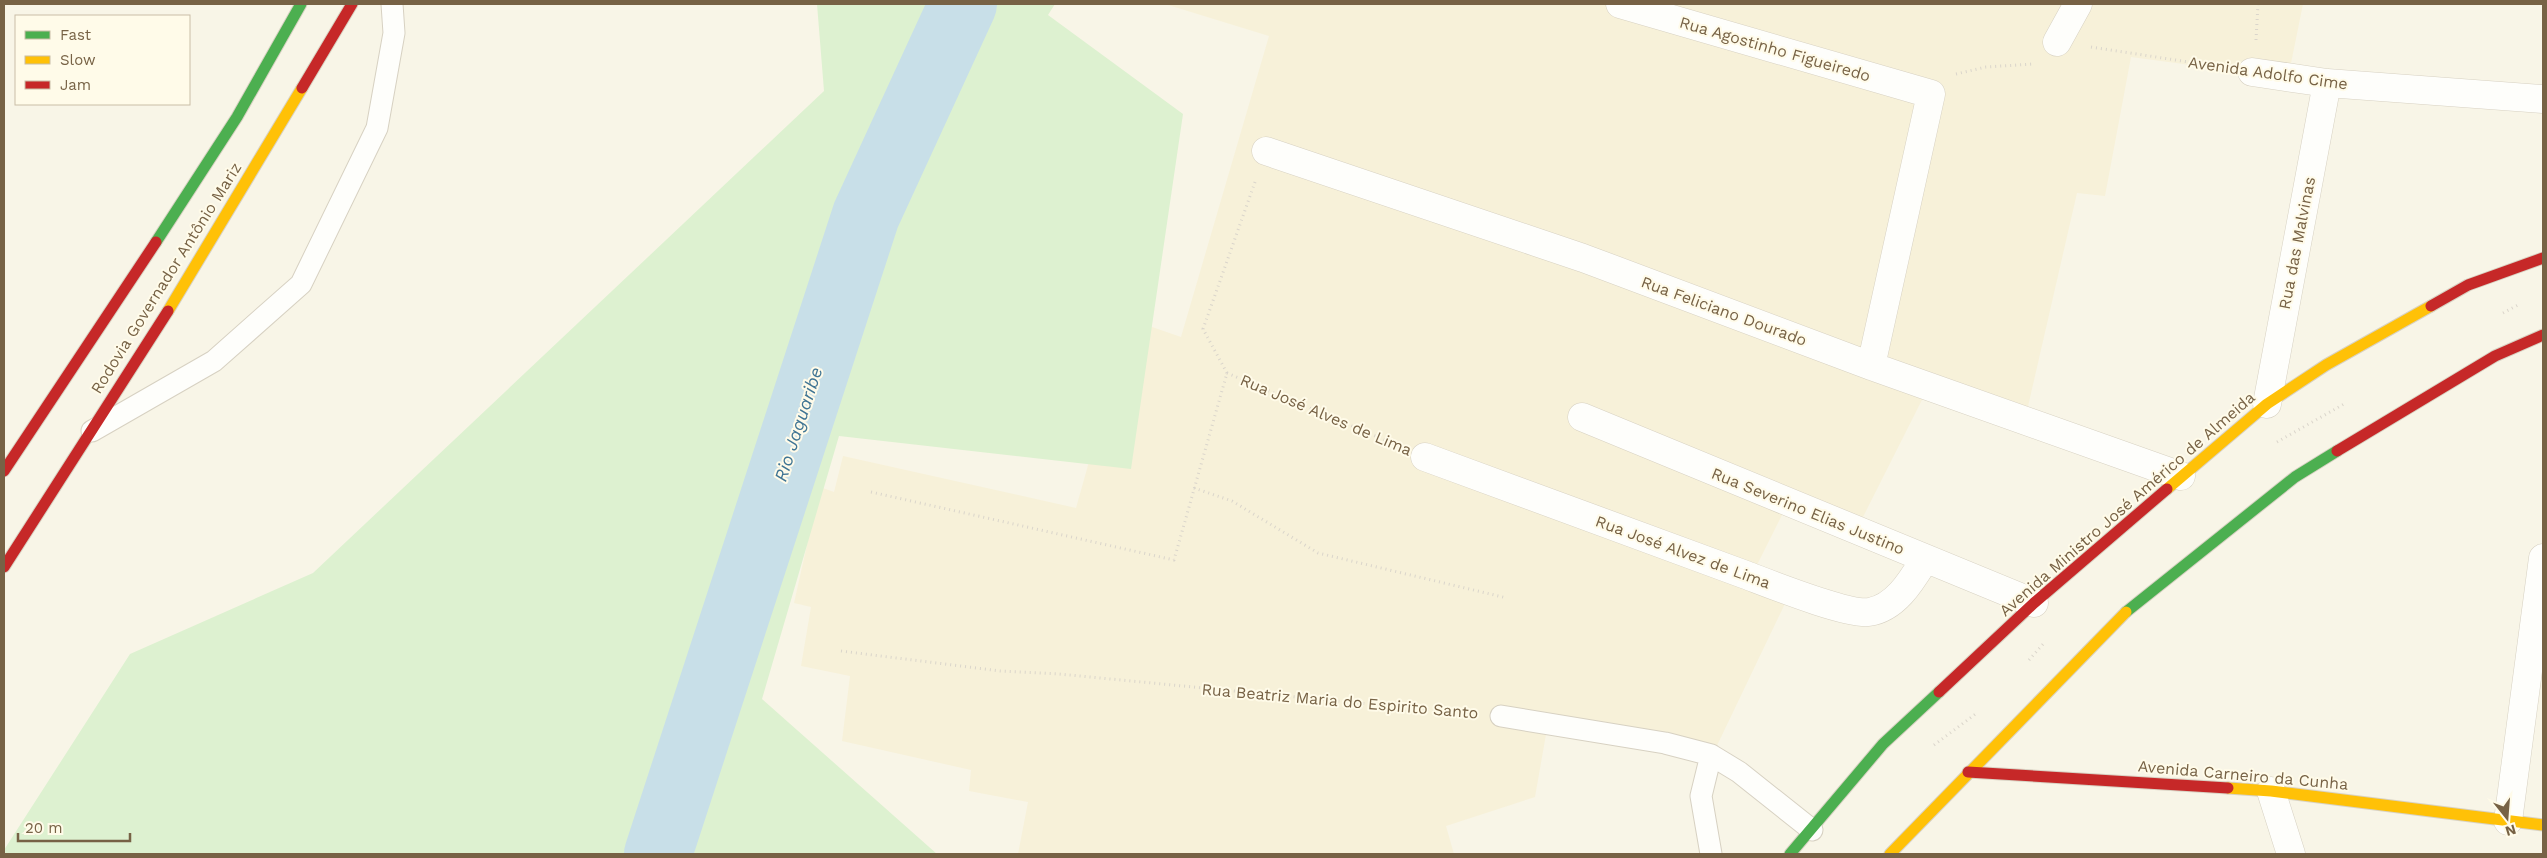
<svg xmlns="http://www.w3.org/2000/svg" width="2547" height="858" font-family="'Work Sans',sans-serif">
<rect width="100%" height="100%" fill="#f8f5e7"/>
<path fill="#f7f1d9" d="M 1165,4 L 2303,4 L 2288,78 L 2131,57 L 2105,196 L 2077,193 L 2026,415 L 1931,382 L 1863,517 L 1794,491 L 1754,571 L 1793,587 L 1712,756 L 1548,723 L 1535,797 L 1446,826 L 1454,854 L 1018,854 L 1028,802 L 969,791 L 971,770 L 842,741 L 850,676 L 801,666 L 811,607 L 794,603 L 820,487 L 834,492 L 843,456 L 1076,508 L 1129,319 L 1181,337 L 1269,36 Z"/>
<path fill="#ddf1d0" d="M 817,4 L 1055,4 L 1048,15 L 1183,114 L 1131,469 L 839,436 L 762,699 L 937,854 L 4,854 L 4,850 L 130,654 L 313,573 L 824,91 Z"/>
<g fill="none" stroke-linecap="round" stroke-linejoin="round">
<path stroke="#c8dfe8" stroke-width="68" d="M 658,854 L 866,215 L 963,4"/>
<g stroke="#d7d1c2" stroke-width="23">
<path id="lane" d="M 92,431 L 214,361 L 301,284 L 377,128 L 394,33 L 392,4
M 1501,716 L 1665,743 L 1711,755 L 1739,772 L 1812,830
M 1711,755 L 1701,796 L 1711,854"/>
</g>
<g stroke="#d7d1c2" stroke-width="29">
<path id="street" d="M 1620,4 L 1931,94 L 1871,366
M 2057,42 L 2078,4
M 2252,72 L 2327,83 L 2543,99
M 1266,151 L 1583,258 L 1871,366 L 2181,476
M 2267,404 L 2327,83
M 1582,417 L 2034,603
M 1425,457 C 1532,496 1639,535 1746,575 C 1770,584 1847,615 1869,612 C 1896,608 1912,580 1925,559
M 2271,791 L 2291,854
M 2508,821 L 2543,558"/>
</g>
<g stroke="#d8d2c3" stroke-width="13">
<path id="fast" d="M 156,242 L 237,117 L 301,4
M 2126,612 L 2295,477 L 2337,451
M 1790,854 L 1883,744 L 1939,692"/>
</g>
<g stroke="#d8d2c3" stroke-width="13">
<path id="slow" d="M 168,311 L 302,88
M 2167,489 L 2267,404 L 2326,365 L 2431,306
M 2228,788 L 2271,791 L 2543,825
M 1890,854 L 2126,612"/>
</g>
<g stroke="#d8d2c3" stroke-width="13">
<path id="jam" d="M 302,88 L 352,4
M 2431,306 L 2468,285 L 2543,258
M 2337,451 L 2495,356 L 2543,335
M 4,471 L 156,242
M 4,567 L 168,311
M 1939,692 L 2034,603 L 2167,489
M 1968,772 L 2228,788"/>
</g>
<path stroke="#dad5cb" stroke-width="3" stroke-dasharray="1 4" stroke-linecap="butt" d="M 2256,40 L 2258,4
M 2091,47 L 2221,67
M 1956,74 L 1986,67 L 2033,64
M 2503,313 L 2518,305
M 1227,373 L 1394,444
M 2277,442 L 2344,404
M 1194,488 L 1232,501 L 1318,553 L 1507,598
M 871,492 L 1174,560 L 1227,373 L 1203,329 L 1255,182
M 841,651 L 1000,671 L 1059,674 L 1472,714
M 2029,660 L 2044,643
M 1934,745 L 1977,713"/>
<use href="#lane" stroke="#fefefb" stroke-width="21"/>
<use href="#street" stroke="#fefefb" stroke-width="28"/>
<use href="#fast" stroke="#4caf50" stroke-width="11"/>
<use href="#slow" stroke="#ffc107" stroke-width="11"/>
<use href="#jam" stroke="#c62828" stroke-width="11"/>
</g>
<g text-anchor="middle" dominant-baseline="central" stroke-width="4" stroke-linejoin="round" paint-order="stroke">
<g font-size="16" fill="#776245" stroke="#fffbe9">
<text transform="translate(1775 49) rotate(16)">Rua Agostinho Figueiredo</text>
<text transform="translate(2268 73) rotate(8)">Avenida Adolfo Cime</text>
<text transform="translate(2297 243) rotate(-79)">Rua das Malvinas</text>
<text transform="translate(166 278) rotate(-58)">Rodovia Governador Antônio Mariz</text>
<text transform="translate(1724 311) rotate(20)">Rua Feliciano Dourado</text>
<text transform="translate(1326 415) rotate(23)">Rua José Alves de Lima</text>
<text transform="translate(2127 504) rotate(-41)">Avenida Ministro José Américo de Almeida</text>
<text transform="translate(1808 511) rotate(22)">Rua Severino Elias Justino</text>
<text transform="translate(1683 552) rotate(20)">Rua José Alvez de Lima</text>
<text transform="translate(1340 701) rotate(5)">Rua Beatriz Maria do Espirito Santo</text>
<text transform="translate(2243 775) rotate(5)">Avenida Carneiro da Cunha</text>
</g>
<g font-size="18" font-style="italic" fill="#407594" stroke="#fffbe9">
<text transform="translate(798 424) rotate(-72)">Rio Jaguaribe</text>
</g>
</g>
<rect width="2547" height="858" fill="none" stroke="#776245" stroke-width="10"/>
<rect x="15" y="15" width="175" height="90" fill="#fffbe9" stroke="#c9bea7"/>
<rect x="25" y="31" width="25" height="8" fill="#4caf50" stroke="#c9bea7"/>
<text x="60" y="40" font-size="15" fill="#776245">Fast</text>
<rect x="25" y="56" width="25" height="8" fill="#ffc107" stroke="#c9bea7"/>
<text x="60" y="65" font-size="15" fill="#776245">Slow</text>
<rect x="25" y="81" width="25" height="8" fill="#c62828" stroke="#c9bea7"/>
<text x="60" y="90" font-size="15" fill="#776245">Jam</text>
<g transform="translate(2507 818) rotate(163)" stroke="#fffbe9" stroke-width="4" paint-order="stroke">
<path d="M0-4L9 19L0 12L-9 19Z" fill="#776245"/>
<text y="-8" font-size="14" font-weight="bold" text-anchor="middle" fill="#776245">N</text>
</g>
<path d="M18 833v8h112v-8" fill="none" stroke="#776245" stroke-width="2.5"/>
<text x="25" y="833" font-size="15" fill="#776245" stroke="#fffbe9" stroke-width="4" paint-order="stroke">20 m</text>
</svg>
